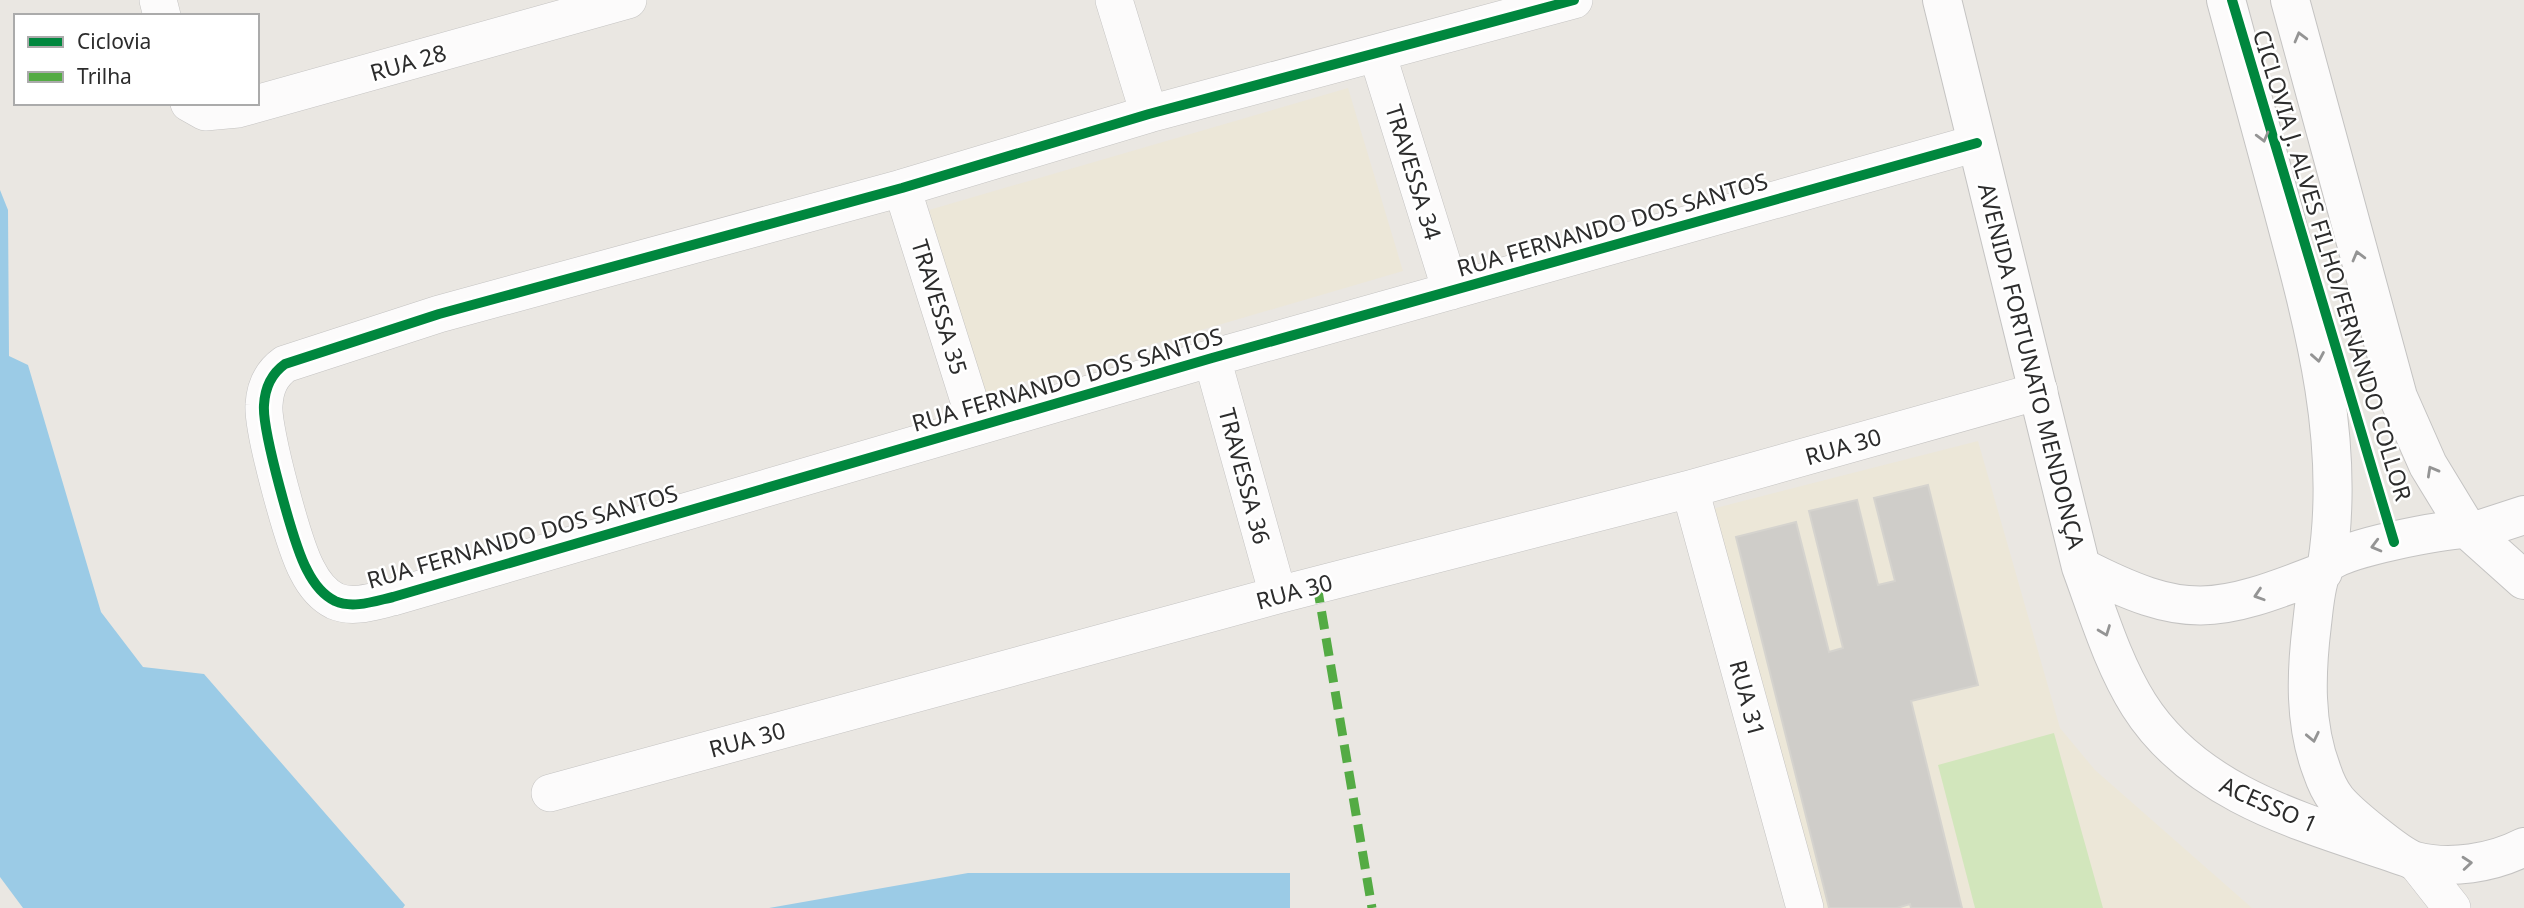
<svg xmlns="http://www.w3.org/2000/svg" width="2524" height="908" font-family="'Noto Sans',sans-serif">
<rect width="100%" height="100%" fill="#eae7e2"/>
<path fill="#ece7d8" d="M 1348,88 L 1403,271 L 983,394 L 929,210 Z
M 1978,441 L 2060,728 L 2095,770 L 2252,908 L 1813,908 L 1704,511 Z"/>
<path fill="#d2e6bc" d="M 2054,733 L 2103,908 L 1975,908 L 1938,765 Z"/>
<path fill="#9bcbe6" d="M 0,190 L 8,210 L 9,356 L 28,365 L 101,612 L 143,667 L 204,674 L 405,905 L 403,908 L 23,908 L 0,877 Z
M 968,873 L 1290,873 L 1290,908 L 769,908 Z"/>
<path fill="#cfcdc9" stroke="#d5d3ce" stroke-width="2" d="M 1928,485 L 1978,685 L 1911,701 L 1962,908 L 1911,908 L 1910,904 L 1897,908 L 1829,908 L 1736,537 L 1796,522 L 1829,652 L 1843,648 L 1809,511 L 1857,500 L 1878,585 L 1895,581 L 1874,498 Z"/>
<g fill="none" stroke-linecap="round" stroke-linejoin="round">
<g stroke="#c4c3c2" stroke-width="38">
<path id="street" d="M 158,0 L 162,16
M 1114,0 L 1149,114
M 1574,0 L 1149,114 L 902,188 L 439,314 L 285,364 C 271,374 265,387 264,405 C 262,430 294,546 307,570 C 313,582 323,595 335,601 C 353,609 375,601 393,597 L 1212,358 L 1977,143
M 1377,53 L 1451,291
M 189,103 L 205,112 L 238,109 L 628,0
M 902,188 L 977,426
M 1212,358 L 1278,595
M 1690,489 L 1805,908
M 550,793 L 1278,595 L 1690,489 L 2039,391
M 2415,861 L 2452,908"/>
</g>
<g stroke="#c4c3c2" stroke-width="40">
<path id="secondary" d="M 1942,0 L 2081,567 C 2098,613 2113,664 2139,705 C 2198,798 2311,824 2408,858
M 2226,0 C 2245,70 2264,140 2283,210 C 2314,326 2346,442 2327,564
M 2290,0 L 2398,397 L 2428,465 L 2467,529
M 2472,532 L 2524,515
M 2081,567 C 2186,621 2215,614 2323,572
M 2524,580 L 2467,529 C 2441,530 2348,547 2328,563 C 2316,574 2314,608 2312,624 C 2306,673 2304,724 2322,771 C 2325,780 2330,791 2336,799 C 2347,813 2399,856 2415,861 C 2450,870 2493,863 2524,847"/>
</g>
<use href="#street" stroke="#fcfbfb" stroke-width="37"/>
<use href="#secondary" stroke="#fcfbfb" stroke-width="38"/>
<path stroke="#54ab44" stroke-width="9" stroke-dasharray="18 9" stroke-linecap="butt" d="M 1317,585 L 1372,908"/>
<g stroke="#fff" stroke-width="15">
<path id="cycleway" d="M 1574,0 L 1149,114 L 902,188 L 439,314 L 285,364 C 271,374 265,387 264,405 C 262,430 294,546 307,570 C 313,582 323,595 335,601 C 353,609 375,601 393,597 L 1212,358 L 1977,143
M 2232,0 L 2394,542"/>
</g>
<use href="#cycleway" stroke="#00873e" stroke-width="10"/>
</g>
<defs><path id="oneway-chevron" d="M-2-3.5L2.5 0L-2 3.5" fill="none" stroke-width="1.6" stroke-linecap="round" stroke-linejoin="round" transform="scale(1.75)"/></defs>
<g stroke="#949494">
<use href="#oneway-chevron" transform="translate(2300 37) rotate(-105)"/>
<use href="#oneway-chevron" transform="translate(2263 137) rotate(75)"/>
<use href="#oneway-chevron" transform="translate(2358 256) rotate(-105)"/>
<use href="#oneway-chevron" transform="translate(2318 357) rotate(80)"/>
<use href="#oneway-chevron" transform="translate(2432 471) rotate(-119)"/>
<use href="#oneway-chevron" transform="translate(2376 546) rotate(165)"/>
<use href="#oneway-chevron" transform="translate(2259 595) rotate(162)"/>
<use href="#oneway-chevron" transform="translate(2105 631) rotate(69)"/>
<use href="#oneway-chevron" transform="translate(2313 737) rotate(78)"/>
<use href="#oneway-chevron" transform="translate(2467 863) rotate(-5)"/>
</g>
<g text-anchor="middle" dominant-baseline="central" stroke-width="5" stroke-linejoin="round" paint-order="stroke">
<g font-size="23" fill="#2c2c2c" stroke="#fff">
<text transform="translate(408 62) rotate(-16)">RUA 28</text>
<text transform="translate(1414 172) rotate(73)">TRAVESSA 34</text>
<text transform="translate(1612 224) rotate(-16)">RUA FERNANDO DOS SANTOS</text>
<text transform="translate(2333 265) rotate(73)">CICLOVIA J. ALVES FILHO/FERNANDO COLLOR</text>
<text transform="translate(940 307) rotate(73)">TRAVESSA 35</text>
<text transform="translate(2032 366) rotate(76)">AVENIDA FORTUNATO MENDONÇA</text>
<text transform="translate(1067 379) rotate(-16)">RUA FERNANDO DOS SANTOS</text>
<text transform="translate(1843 446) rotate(-16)">RUA 30</text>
<text transform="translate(1245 476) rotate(75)">TRAVESSA 36</text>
<text transform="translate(522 536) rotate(-16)">RUA FERNANDO DOS SANTOS</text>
<text transform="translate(1294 591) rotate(-15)">RUA 30</text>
<text transform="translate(1748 698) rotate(75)">RUA 31</text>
<text transform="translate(747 739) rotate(-15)">RUA 30</text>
<text transform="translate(2269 804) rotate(24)">ACESSO 1</text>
</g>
</g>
<rect x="14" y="14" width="245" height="91" fill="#ffffff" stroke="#ababab" stroke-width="2"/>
<rect x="28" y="37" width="35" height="10" fill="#00873e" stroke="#ababab" stroke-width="2"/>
<text x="77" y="49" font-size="21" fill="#2c2c2c">Ciclovia</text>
<rect x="28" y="72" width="35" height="10" fill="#54ab44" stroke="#ababab" stroke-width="2"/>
<text x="77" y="84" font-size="21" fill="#2c2c2c">Trilha</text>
</svg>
